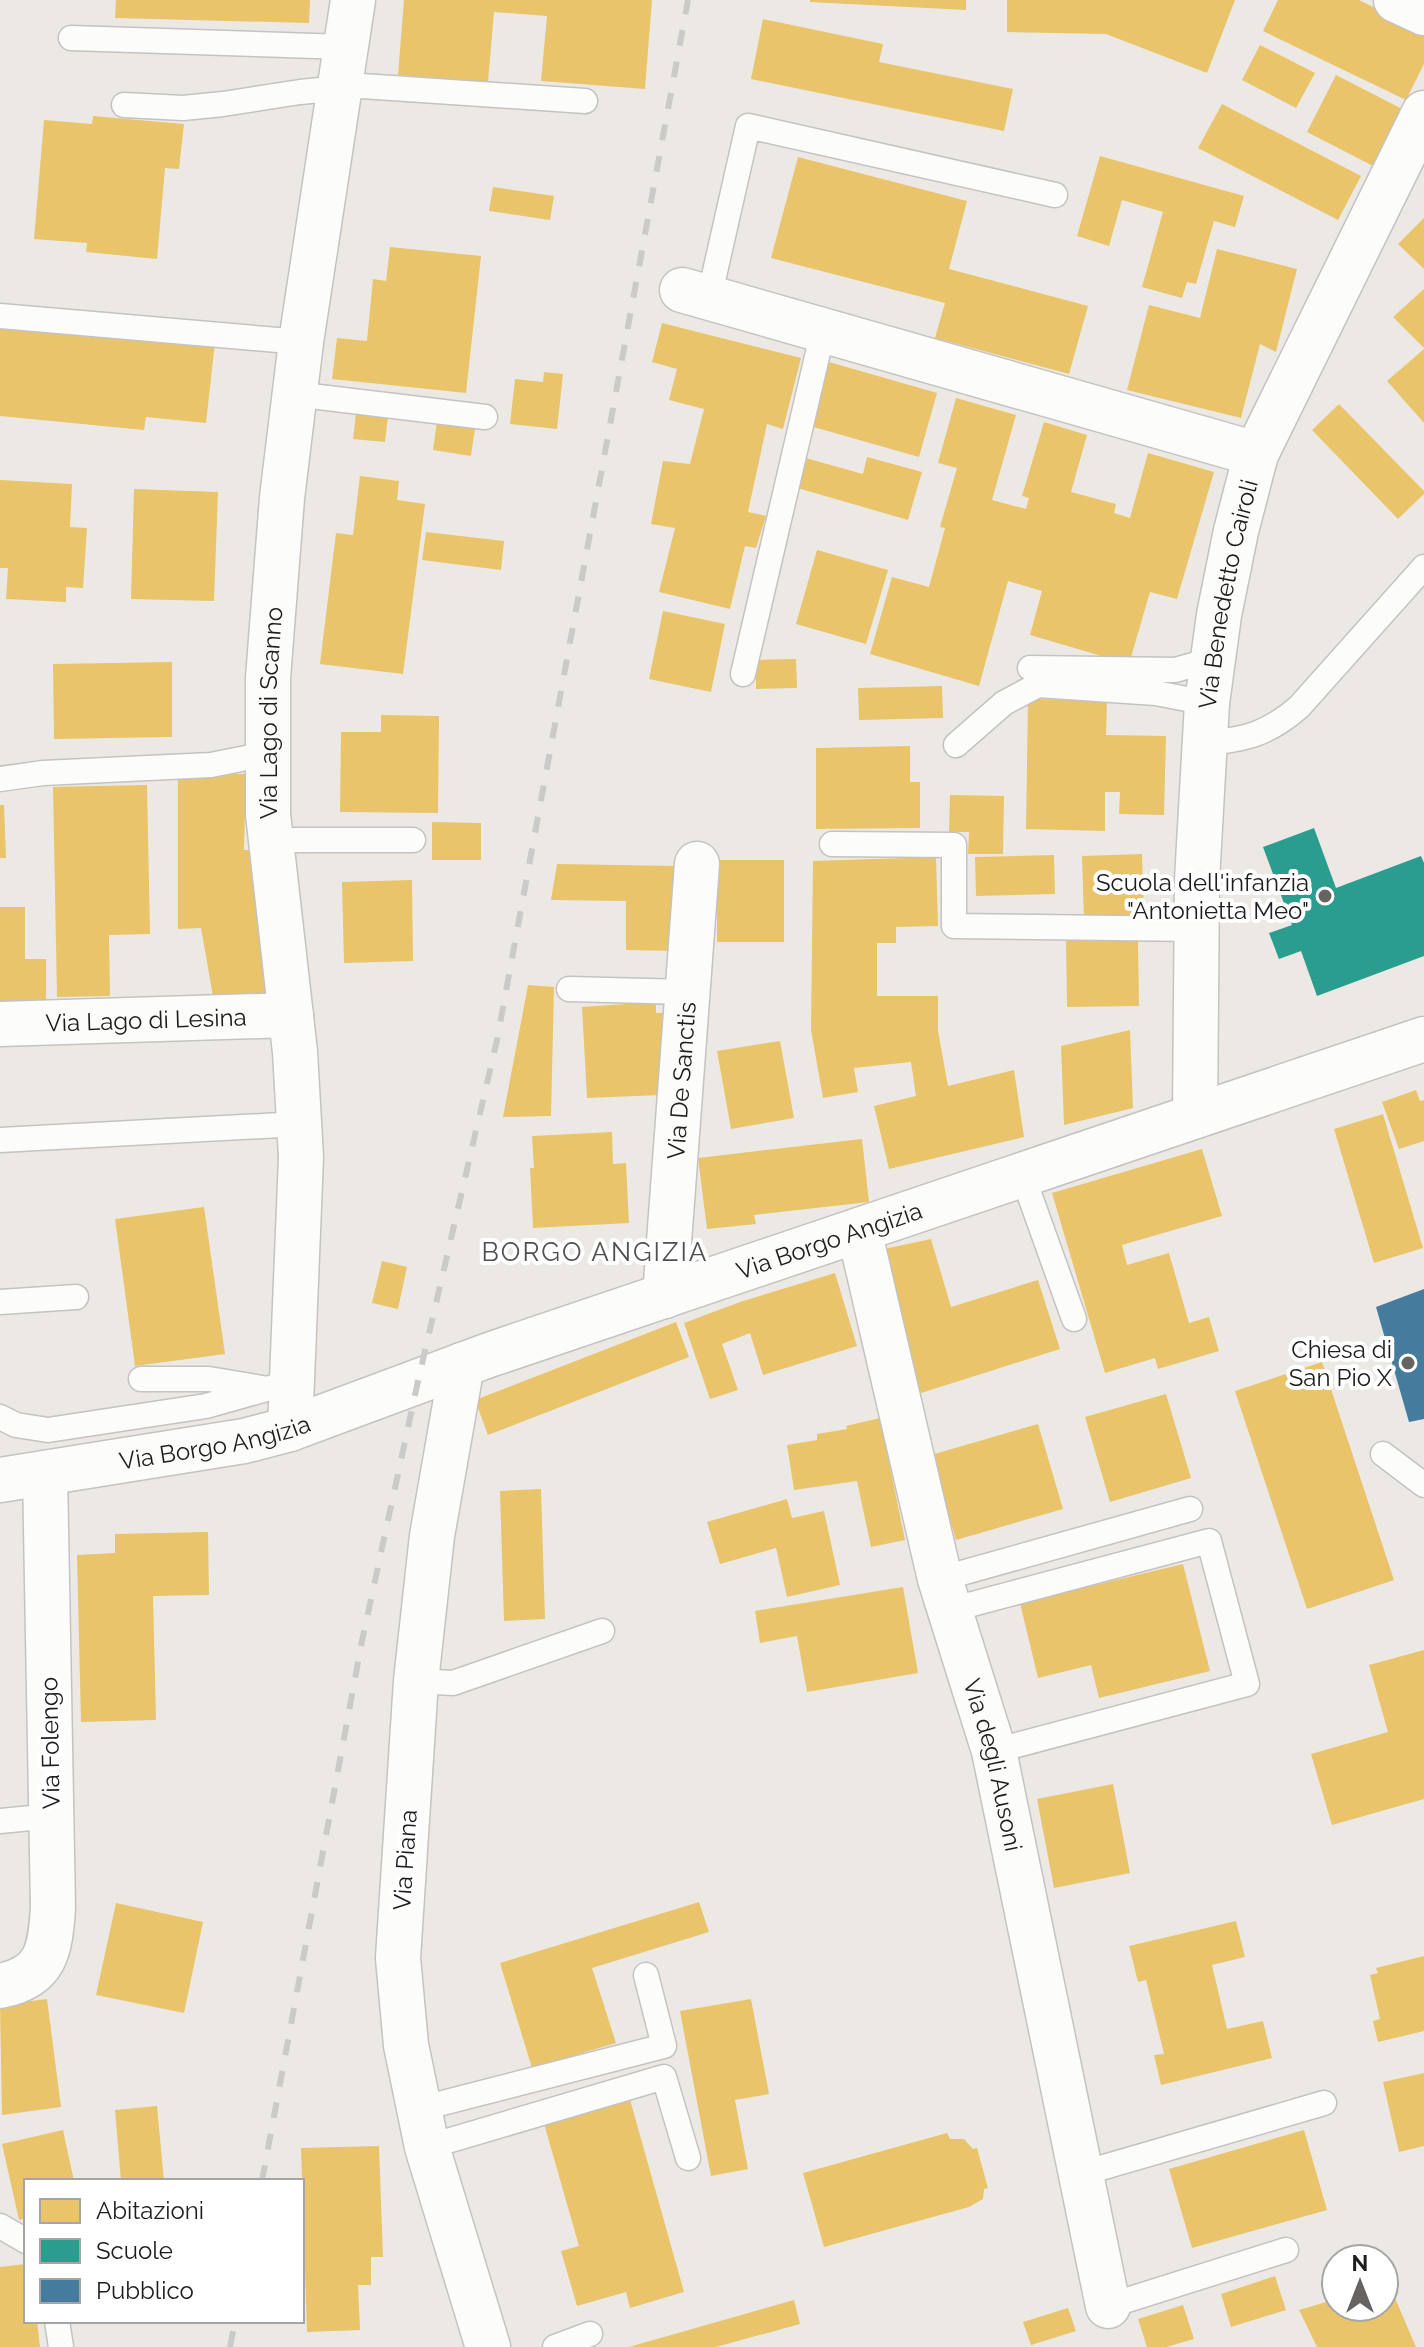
<svg xmlns="http://www.w3.org/2000/svg" width="1424" height="2347" font-family="Raleway,sans-serif">
<rect width="100%" height="100%" fill="#ece9e5"/>
<path fill="#e9c46a" d="M 116,0 L 310,0 L 309,23 L 115,18 Z
M 404,0 L 652,0 L 645,89 L 541,81 L 547,16 L 494,12 L 488,82 L 398,75 Z
M 810,0 L 966,0 L 966,10 L 810,2 Z
M 1007,0 L 1235,0 L 1207,73 L 1106,34 L 1007,32 Z
M 1278,0 L 1359,0 L 1424,32 L 1424,64 L 1406,100 L 1263,31 Z
M 763,19 L 883,44 L 879,62 L 1013,89 L 1004,131 L 751,79 Z
M 1260,45 L 1315,73 L 1296,108 L 1242,80 Z
M 1336,75 L 1408,112 L 1379,169 L 1307,132 Z
M 1222,104 L 1361,176 L 1338,220 L 1198,148 Z
M 93,116 L 184,124 L 179,169 L 165,168 L 157,259 L 86,252 L 87,243 L 34,239 L 44,120 L 92,124 Z
M 1100,156 L 1244,196 L 1235,227 L 1214,221 L 1196,284 L 1187,282 L 1182,298 L 1142,287 L 1163,212 L 1122,200 L 1109,246 L 1077,236 Z
M 798,157 L 967,201 L 949,269 L 1088,306 L 1069,374 L 935,338 L 945,303 L 771,258 Z
M 493,187 L 554,196 L 550,220 L 489,211 Z
M 1424,218 L 1424,269 L 1398,244 Z
M 390,247 L 481,256 L 466,393 L 332,379 L 337,338 L 367,341 L 373,279 L 386,281 Z
M 1217,249 L 1297,269 L 1276,352 L 1260,344 L 1241,418 L 1127,390 L 1149,305 L 1200,318 Z
M 1424,289 L 1424,348 L 1393,317 Z
M 0,319 L 215,342 L 206,423 L 146,417 L 144,430 L 0,416 Z
M 662,323 L 801,358 L 783,429 L 767,424 L 748,512 L 766,516 L 756,548 L 745,546 L 730,609 L 659,592 L 675,528 L 651,524 L 663,461 L 690,464 L 704,409 L 669,400 L 677,369 L 652,362 Z
M 1424,349 L 1424,423 L 1387,381 Z
M 829,362 L 937,393 L 919,457 L 810,426 Z
M 544,372 L 563,374 L 557,429 L 510,424 L 515,379 L 543,382 Z
M 956,398 L 1016,415 L 992,500 L 1026,509 L 1029,498 L 1022,496 L 1044,422 L 1087,435 L 1071,492 L 1116,504 L 1114,513 L 1130,518 L 1148,453 L 1214,472 L 1177,599 L 1150,592 L 1129,664 L 1030,635 L 1042,591 L 1008,581 L 979,686 L 870,654 L 892,577 L 929,587 L 945,528 L 940,527 L 957,468 L 938,463 Z
M 1339,404 L 1424,491 L 1424,494 L 1398,519 L 1312,430 Z
M 357,405 L 389,408 L 385,442 L 353,439 Z
M 438,414 L 476,421 L 471,456 L 433,450 Z
M 802,457 L 863,474 L 867,457 L 922,472 L 908,520 L 794,487 Z
M 360,476 L 399,481 L 397,500 L 425,504 L 403,674 L 320,664 L 336,533 L 353,535 Z
M 0,480 L 72,484 L 70,527 L 87,528 L 83,588 L 66,587 L 66,602 L 6,599 L 8,568 L 0,568 Z
M 134,489 L 218,492 L 214,601 L 131,599 Z
M 426,532 L 504,541 L 501,570 L 422,560 Z
M 817,550 L 888,570 L 866,644 L 796,624 Z
M 663,611 L 725,624 L 711,692 L 649,679 Z
M 796,659 L 797,688 L 756,689 L 756,660 Z
M 172,662 L 172,737 L 54,739 L 53,664 Z
M 942,686 L 943,718 L 859,720 L 858,688 Z
M 1028,699 L 1107,700 L 1106,735 L 1166,736 L 1164,815 L 1119,814 L 1120,792 L 1105,792 L 1105,831 L 1026,829 Z
M 381,715 L 439,716 L 438,813 L 340,812 L 341,732 L 381,732 Z
M 910,746 L 910,782 L 920,782 L 920,828 L 816,829 L 816,748 Z
M 178,774 L 246,774 L 244,850 L 254,850 L 269,998 L 214,1002 L 201,928 L 178,929 Z
M 147,785 L 150,934 L 109,935 L 110,996 L 57,997 L 53,787 Z
M 950,795 L 1004,796 L 1003,854 L 968,854 L 969,832 L 949,832 Z
M 0,805 L 4,805 L 6,858 L 0,858 Z
M 432,822 L 481,823 L 481,860 L 432,860 Z
M 1142,854 L 1144,917 L 1084,919 L 1082,856 Z
M 1054,855 L 1055,894 L 976,896 L 975,857 Z
M 936,857 L 938,926 L 896,927 L 896,943 L 877,943 L 877,996 L 938,996 L 938,1031 L 948,1086 L 1014,1070 L 1024,1137 L 889,1169 L 874,1106 L 916,1096 L 911,1062 L 854,1068 L 858,1092 L 823,1098 L 811,1030 L 813,861 Z
M 717,860 L 784,860 L 784,942 L 717,942 Z
M 557,864 L 677,866 L 675,951 L 626,950 L 626,901 L 551,900 Z
M 412,880 L 413,961 L 344,963 L 342,882 Z
M 0,907 L 25,907 L 25,959 L 46,959 L 46,1004 L 0,1004 Z
M 1138,938 L 1139,1006 L 1067,1007 L 1066,939 Z
M 528,985 L 554,987 L 551,1116 L 503,1117 Z
M 656,1002 L 656,1013 L 666,1013 L 660,1095 L 587,1098 L 582,1007 Z
M 1130,1030 L 1133,1108 L 1064,1125 L 1061,1046 Z
M 780,1041 L 794,1118 L 731,1129 L 717,1051 Z
M 1416,1090 L 1420,1101 L 1424,1100 L 1424,1141 L 1399,1149 L 1382,1102 Z
M 1383,1114 L 1423,1248 L 1374,1263 L 1334,1129 Z
M 612,1132 L 613,1164 L 626,1163 L 629,1223 L 533,1228 L 530,1168 L 534,1168 L 532,1136 Z
M 862,1139 L 869,1202 L 754,1215 L 756,1224 L 707,1229 L 698,1158 Z
M 1202,1149 L 1222,1216 L 1122,1245 L 1127,1265 L 1169,1253 L 1189,1323 L 1209,1317 L 1219,1351 L 1158,1369 L 1155,1358 L 1105,1373 L 1052,1193 Z
M 204,1207 L 225,1354 L 135,1366 L 115,1219 Z
M 931,1239 L 951,1307 L 1038,1280 L 1060,1349 L 918,1394 L 884,1249 Z
M 382,1261 L 407,1267 L 398,1309 L 372,1303 Z
M 835,1273 L 857,1346 L 763,1375 L 750,1333 L 722,1344 L 738,1390 L 710,1399 L 684,1323 L 740,1302 Z
M 676,1322 L 689,1357 L 488,1435 L 475,1400 Z
M 1322,1362 L 1394,1580 L 1307,1609 L 1235,1391 Z
M 1166,1394 L 1191,1478 L 1110,1502 L 1085,1417 Z
M 880,1418 L 905,1540 L 871,1547 L 857,1481 L 794,1490 L 787,1445 L 817,1440 L 817,1434 L 847,1429 L 846,1426 Z
M 1038,1424 L 1063,1509 L 956,1540 L 931,1455 Z
M 541,1489 L 545,1619 L 504,1621 L 500,1491 Z
M 787,1499 L 792,1518 L 824,1511 L 840,1585 L 787,1597 L 776,1548 L 720,1564 L 707,1522 Z
M 208,1532 L 209,1595 L 153,1596 L 156,1720 L 81,1722 L 77,1555 L 115,1553 L 115,1534 Z
M 1183,1564 L 1210,1671 L 1099,1698 L 1091,1665 L 1038,1678 L 1020,1603 Z
M 903,1587 L 918,1673 L 807,1692 L 797,1636 L 760,1643 L 755,1611 Z
M 1424,1650 L 1424,1799 L 1332,1825 L 1311,1754 L 1388,1732 L 1369,1665 Z
M 1113,1784 L 1130,1873 L 1054,1888 L 1037,1799 Z
M 699,1902 L 709,1932 L 592,1968 L 616,2043 L 532,2068 L 500,1963 Z
M 116,1903 L 203,1922 L 184,2013 L 96,1995 Z
M 1236,1921 L 1245,1957 L 1212,1965 L 1227,2029 L 1263,2021 L 1272,2058 L 1161,2085 L 1154,2055 L 1164,2054 L 1146,1980 L 1138,1982 L 1129,1946 Z
M 1424,1956 L 1424,2031 L 1378,2042 L 1373,2021 L 1380,2019 L 1370,1975 L 1378,1973 L 1376,1968 Z
M 47,1999 L 61,2107 L 2,2115 L 0,2005 Z
M 751,1999 L 769,2094 L 735,2100 L 748,2169 L 711,2176 L 680,2011 Z
M 1424,2073 L 1424,2146 L 1399,2152 L 1383,2082 Z
M 629,2096 L 684,2292 L 630,2308 L 626,2292 L 577,2306 L 561,2251 L 579,2246 L 543,2120 Z
M 157,2106 L 164,2181 L 121,2181 L 115,2110 Z
M 63,2130 L 74,2181 L 26,2181 L 26,2218 L 19,2220 L 2,2144 Z
M 1304,2130 L 1327,2210 L 1192,2248 L 1169,2169 Z
M 947,2133 L 950,2139 L 964,2139 L 973,2149 L 977,2148 L 988,2188 L 984,2189 L 983,2199 L 969,2207 L 824,2247 L 803,2173 Z
M 379,2146 L 383,2257 L 371,2257 L 371,2285 L 358,2285 L 360,2330 L 307,2332 L 301,2148 Z
M 26,2264 L 26,2321 L 37,2321 L 40,2347 L 0,2347 L 0,2267 Z
M 1275,2276 L 1286,2310 L 1231,2327 L 1221,2294 Z
M 1389,2284 L 1416,2347 L 1317,2347 L 1299,2310 L 1336,2299 L 1336,2307 L 1384,2307 L 1384,2286 Z
M 794,2300 L 800,2324 L 716,2347 L 629,2347 Z
M 1183,2305 L 1194,2339 L 1166,2347 L 1147,2347 L 1138,2319 Z
M 1068,2308 L 1076,2331 L 1031,2345 L 1023,2322 Z"/>
<path fill="#2a9d8f" d="M 1314,828 L 1336,888 L 1421,856 L 1424,863 L 1424,956 L 1317,996 L 1301,951 L 1279,959 L 1269,933 L 1292,925 L 1263,847 Z"/>
<path fill="#457b9d" d="M 1424,1289 L 1424,1419 L 1409,1422 L 1376,1307 Z"/>
<g fill="none" stroke-linecap="round" stroke-linejoin="round">
<g stroke="#c4c3c1" stroke-width="27">
<path id="service" d="M 71,38 L 346,47
M 124,105 L 183,108 L 223,104 L 300,92 L 362,86 L 585,101
M 709,298 L 748,126 L 1055,195
M 0,316 L 301,342
M 294,394 L 485,417
M 1030,668 L 1175,670 L 1211,660
M 743,674 L 823,331
M 1204,743 C 1245,740 1268,734 1299,707 L 1424,567
M 956,745 L 1004,703 L 1038,685 L 1156,693 L 1207,703
M 0,779 L 43,773 L 211,765 L 266,754
M 270,840 L 413,840
M 832,844 L 954,845 L 954,926 L 1196,929
M 569,989 L 687,992
M 0,1140 L 300,1124
M 1022,1174 L 1074,1319
M 0,1302 L 76,1297
M 141,1379 L 209,1379 L 262,1388
M 0,1417 L 16,1425 L 48,1430 L 206,1406 L 291,1382
M 1383,1454 L 1424,1485
M 940,1579 L 1190,1509
M 950,1610 L 1209,1541 L 1247,1684 L 994,1751
M 416,1681 L 453,1683 L 602,1631
M 0,1821 L 51,1816
M 419,2109 L 664,2046 L 646,1975
M 427,2147 L 664,2077 L 688,2158
M 1080,2174 L 1324,2103
M 0,2226 L 26,2241
M 1108,2306 L 1286,2250
M 57,2321 L 61,2347
M 555,2347 L 590,2334"/>
</g>
<g stroke="#c4c3c1" stroke-width="47">
<g id="minor">
<path d="M 1396,0 L 1424,13"/>
<path d="M 682,290 L 1256,454"/>
<path id="s1" d="M 0,1024 L 291,1015"/>
<path id="s2" d="M 1195,1116 L 1197,880 L 1207,703 L 1219,615 L 1236,531 L 1256,454 L 1424,113"/>
<path id="s3" d="M 859,1230 L 940,1579 L 994,1751 L 1108,2306"/>
<path id="s4" d="M 665,1296 L 697,864"/>
<path d="M 462,1365 L 432,1536 L 416,1681 L 398,1958 L 406,2045 L 427,2147 L 488,2347"/>
<path id="s5" d="M 290,1429 L 301,1157 L 295,1052 L 268,814 L 268,678 L 282,498 L 301,342 L 353,0"/>
<path id="s6" d="M 0,1480 L 244,1441 L 290,1429 L 489,1355 L 1424,1039"/>
<path d="M 0,1986 C 47,1977 50,1950 53,1908 L 45,1473"/>
</g>
</g>
<use href="#service" stroke="#fcfcfb" stroke-width="24"/>
<use href="#minor" stroke="#fcfcfb" stroke-width="44"/>
<path stroke="#cacac9" stroke-width="6" stroke-dasharray="16 16" stroke-linecap="butt" d="M 262,2181 L 362,1641 L 418,1381 L 497,1040 L 688,0
M 230,2347 L 235,2321"/>
</g>
<g fill="#656463" stroke="#fff" stroke-width="3">
<circle cx="1325" cy="896" r="8"/>
<circle cx="1408" cy="1363" r="8"/>
</g>
<g text-anchor="middle" dominant-baseline="central" stroke-width="8" stroke-linejoin="round" paint-order="stroke">
<g font-size="24" fill="#1d1d1d" stroke="#fff">
<text stroke="none"><textPath href="#s2" startOffset="524">Via Benedetto Cairoli</textPath></text>
<text stroke="none"><textPath href="#s5" startOffset="718">Via Lago di Scanno</textPath></text>
<text stroke="none"><textPath href="#s1" startOffset="146">Via Lago di Lesina</textPath></text>
<text stroke="none"><textPath href="#s4" startOffset="216">Via De Sanctis</textPath></text>
<text stroke="none"><textPath href="#s6" startOffset="866">Via Borgo Angizia</textPath></text>
<text stroke="none"><textPath href="#s6" startOffset="218">Via Borgo Angizia</textPath></text>
<text transform="translate(50 1743) rotate(-91)">Via Folengo</text>
<text stroke="none"><textPath href="#s3" startOffset="552">Via degli Ausoni</textPath></text>
<text transform="translate(405 1860) rotate(-86)">Via Piana</text>
</g>
<g font-size="24" fill="#1d1d1d" stroke="#fff" text-anchor="end">
<text x="1309" y="882">Scuola dell'infanzia<tspan x="1309" dy="28">"Antonietta Meo"</tspan></text>
<text x="1392" y="1349">Chiesa di<tspan x="1392" dy="28">San Pio X</tspan></text>
</g>
<g font-size="26" letter-spacing="2" fill="#505050" stroke="#fff">
<text x="595" y="1252">BORGO ANGIZIA</text>
</g>
</g>
<rect x="24" y="2179" width="280" height="144" fill="#ffffff" stroke="#a5a5a5" stroke-width="2"/>
<rect x="40" y="2199" width="40" height="24" fill="#e9c46a" stroke="#a5a5a5" stroke-width="2"/>
<text x="96" y="2219" font-size="24" fill="#1d1d1d">Abitazioni</text>
<rect x="40" y="2239" width="40" height="24" fill="#2a9d8f" stroke="#a5a5a5" stroke-width="2"/>
<text x="96" y="2259" font-size="24" fill="#1d1d1d">Scuole</text>
<rect x="40" y="2279" width="40" height="24" fill="#457b9d" stroke="#a5a5a5" stroke-width="2"/>
<text x="96" y="2299" font-size="24" fill="#1d1d1d">Pubblico</text>
<g transform="translate(1360 2283)"><circle r="38" fill="#ffffff" stroke="#a5a5a5" stroke-width="2"/>
<path d="M0-6L14 30L0 20L-14 30Z" fill="#656463"/>
<text y="-12" font-size="22" font-weight="bold" text-anchor="middle" fill="#1d1d1d">N</text>
</g>
</svg>
